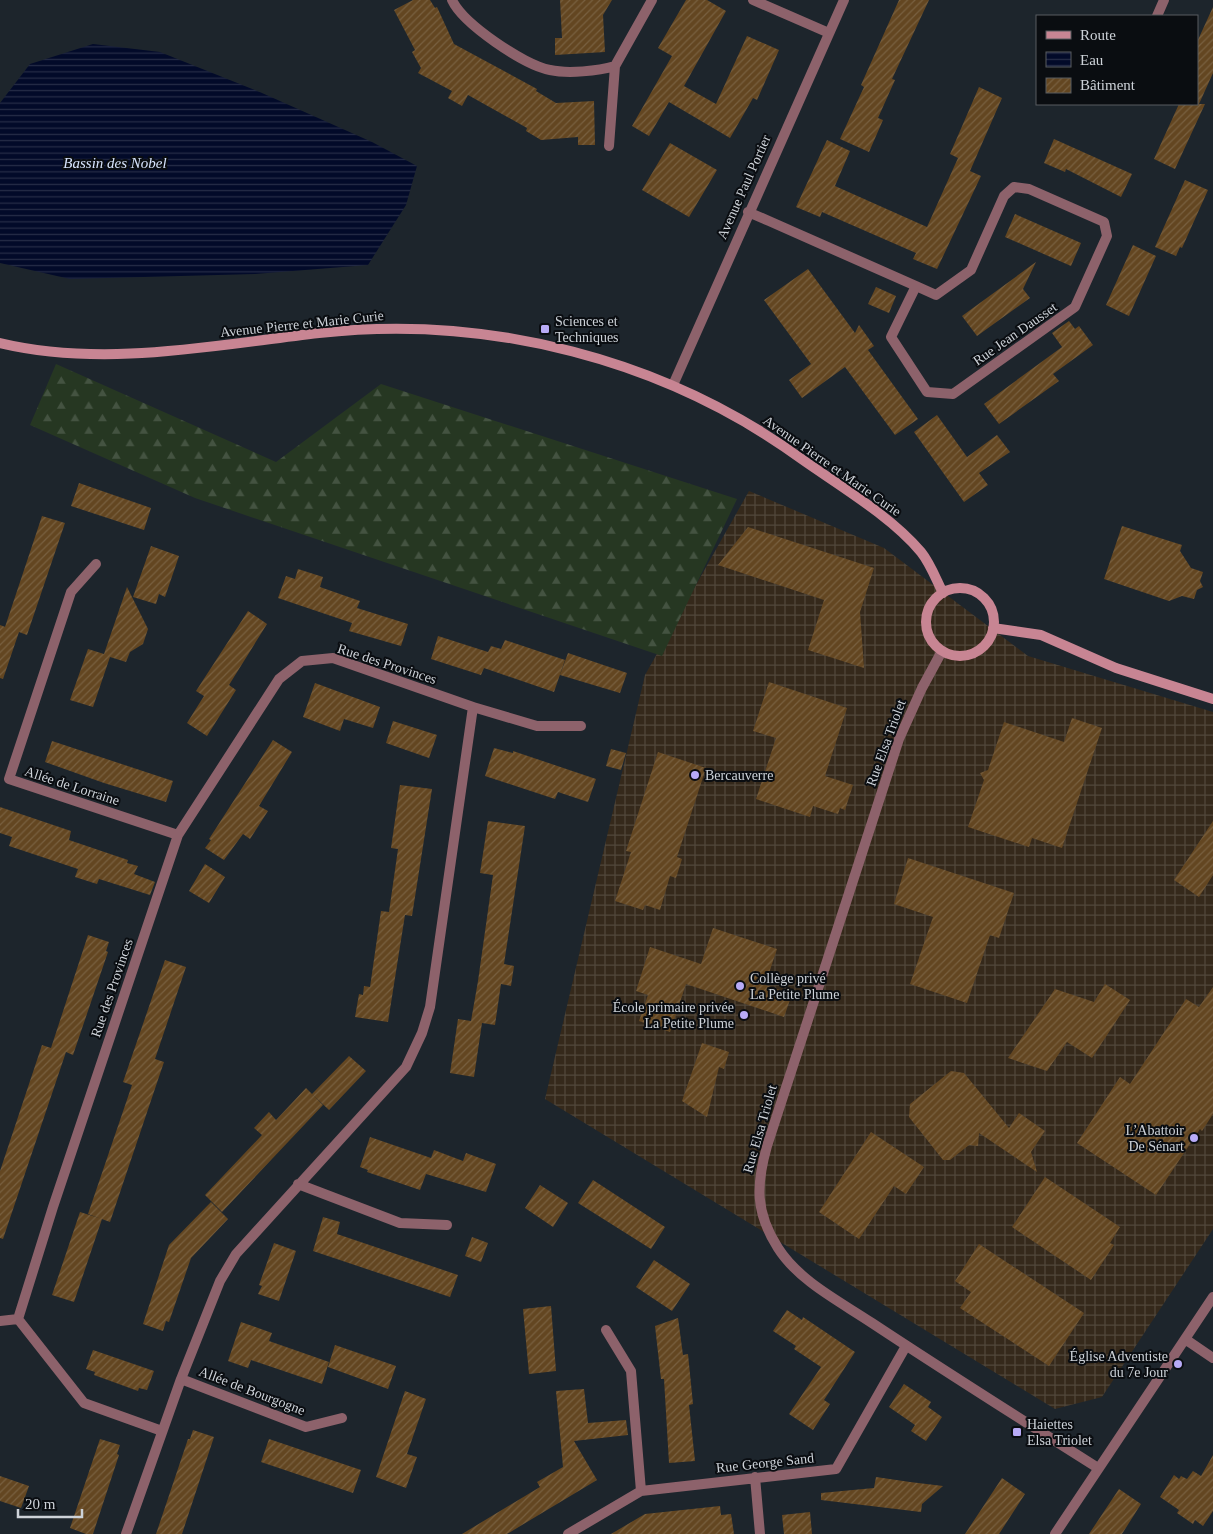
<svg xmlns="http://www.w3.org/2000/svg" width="1213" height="1534" font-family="Georgia,serif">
<defs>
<pattern id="industrial-grid" width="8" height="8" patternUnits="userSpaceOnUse" patternTransform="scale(1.25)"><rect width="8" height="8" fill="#35291b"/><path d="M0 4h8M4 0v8" fill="none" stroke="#51473b"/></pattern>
<pattern id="forest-firs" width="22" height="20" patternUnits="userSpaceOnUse" patternTransform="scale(1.25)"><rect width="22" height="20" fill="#263722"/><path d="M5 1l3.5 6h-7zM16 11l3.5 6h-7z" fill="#445341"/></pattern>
<pattern id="water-rules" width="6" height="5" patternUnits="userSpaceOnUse" patternTransform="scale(1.25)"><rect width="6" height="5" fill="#020a29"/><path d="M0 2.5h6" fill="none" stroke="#262d47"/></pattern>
<pattern id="building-hatch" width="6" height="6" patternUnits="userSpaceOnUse" patternTransform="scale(1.25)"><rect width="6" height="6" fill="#634621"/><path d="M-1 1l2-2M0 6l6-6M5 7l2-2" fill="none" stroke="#786040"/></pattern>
</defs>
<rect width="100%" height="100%" fill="#1d252c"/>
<path fill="url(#industrial-grid)" d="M 749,491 L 884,548 L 1028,656 L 1213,712 L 1213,1229 L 1102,1397 L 1055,1409 L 545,1099 L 645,675 Z"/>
<path fill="url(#forest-firs)" d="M 56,364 L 276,462 L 381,384 L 737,499 L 662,656 L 195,498 L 30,425 Z"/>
<path fill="url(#water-rules)" d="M 93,44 L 160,52 L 262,93 L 372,142 L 417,166 L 406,205 L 368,265 L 255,274 L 70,279 L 0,263 L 0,103 L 30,64 Z"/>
<path fill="url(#building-hatch)" d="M 413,0 L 430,0 L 435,8 L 437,7 L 454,44 L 537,89 L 536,91 L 556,103 L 594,101 L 595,145 L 578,145 L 578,137 L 541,140 L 526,131 L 527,128 L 468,95 L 462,106 L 448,98 L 452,91 L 418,73 L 421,68 L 412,52 L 415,50 L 394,10 Z
M 560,0 L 612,0 L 603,15 L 605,52 L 555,55 L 555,38 L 562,38 Z
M 686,0 L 707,0 L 726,11 L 684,86 L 716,104 L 747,36 L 779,50 L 757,100 L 753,98 L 730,138 L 669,102 L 649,136 L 632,126 L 672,56 L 658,48 Z
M 899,0 L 929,0 L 892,79 L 895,80 L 878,118 L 883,120 L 869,152 L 840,139 L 864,87 L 861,85 Z
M 1213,7 L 1213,73 L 1199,104 L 1205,104 L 1175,169 L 1154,159 L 1179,104 L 1197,104 L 1197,42 Z
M 979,87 L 1002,98 L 970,171 L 981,176 L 937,269 L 913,259 L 916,253 L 822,212 L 820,217 L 796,207 L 827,140 L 850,151 L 835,186 L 927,227 L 958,158 L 950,154 Z
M 1054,139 L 1132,174 L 1121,197 L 1066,169 L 1065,172 L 1044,163 Z
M 670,143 L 717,170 L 689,217 L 642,190 Z
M 1185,180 L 1208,190 L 1182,248 L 1180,247 L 1176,256 L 1155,247 Z
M 1015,214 L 1081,243 L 1071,266 L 1005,237 Z
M 1133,245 L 1156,256 L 1129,316 L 1106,305 Z
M 1036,262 L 1023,289 L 1030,298 L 977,336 L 962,316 Z
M 808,269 L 855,333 L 859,325 L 874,346 L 868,350 L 918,419 L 895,435 L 845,367 L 802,398 L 789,380 L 811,364 L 764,300 Z
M 876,287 L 896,296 L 889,313 L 868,304 Z
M 1069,321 L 1075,329 L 1079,326 L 1093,345 L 1053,374 L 1059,381 L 999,424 L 984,404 L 1062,347 L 1052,333 Z
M 937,415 L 967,457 L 997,435 L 1010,452 L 979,473 L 988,485 L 964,502 L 914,432 Z
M 79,483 L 151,508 L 144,530 L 71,506 Z
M 42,516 L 65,523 L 27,635 L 19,632 L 3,679 L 0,678 L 0,625 L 8,628 L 5,627 Z
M 1122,526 L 1182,545 L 1180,551 L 1191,568 L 1203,572 L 1200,581 L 1203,587 L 1197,590 L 1194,599 L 1182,596 L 1169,601 L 1104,579 Z
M 748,527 L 874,568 L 860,612 L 864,668 L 808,650 L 824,600 L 718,565 Z
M 151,546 L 179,556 L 165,597 L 159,594 L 156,604 L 133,597 Z
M 298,569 L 323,577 L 320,587 L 360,601 L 357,608 L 408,624 L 401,646 L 349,631 L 352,623 L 278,598 L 286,576 L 295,579 Z
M 127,587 L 148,629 L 143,644 L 130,652 L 126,662 L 110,657 L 93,707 L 70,700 L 88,649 L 104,654 Z
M 248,611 L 267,624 L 229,685 L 236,690 L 207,736 L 187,723 L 204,696 L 196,691 Z
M 438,636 L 488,652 L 491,646 L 501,649 L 505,640 L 565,660 L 554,692 L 484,668 L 481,675 L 431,659 Z
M 568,653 L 627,673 L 620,693 L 560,675 Z
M 769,682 L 847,708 L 825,776 L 853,785 L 845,810 L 840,808 L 838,814 L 813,806 L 810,817 L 756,799 L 776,738 L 753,731 Z
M 315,683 L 380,707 L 373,728 L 344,719 L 340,731 L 303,717 Z
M 1072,718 L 1102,728 L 1062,848 L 1032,838 L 1029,847 L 968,827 L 984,780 L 980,773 L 988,770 L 1004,722 L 1064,742 Z
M 393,721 L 437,735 L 429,758 L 386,743 Z
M 273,740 L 292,752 L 259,806 L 268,811 L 250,839 L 243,834 L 224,860 L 205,848 L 211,840 L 209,839 Z
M 52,741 L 173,781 L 166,802 L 104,783 L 45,762 Z
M 494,748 L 513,753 L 513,751 L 596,779 L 588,802 L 558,792 L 555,799 L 485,776 Z
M 611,749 L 626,753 L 621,770 L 606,766 Z
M 658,752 L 706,768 L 677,857 L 682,859 L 676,878 L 670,876 L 660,910 L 645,905 L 643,910 L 615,901 L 631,852 L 626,851 Z
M 400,785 L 432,789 L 412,916 L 405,915 L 388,1022 L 355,1017 L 359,994 L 363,995 L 364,986 L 370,987 L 381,911 L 389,912 L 398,849 L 391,848 Z
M 0,807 L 71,831 L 69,840 L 128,860 L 127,863 L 138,866 L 134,874 L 155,882 L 150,895 L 99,879 L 97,884 L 75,877 L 78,869 L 9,846 L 12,837 L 0,833 Z
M 488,821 L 525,826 L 504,964 L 514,966 L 511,986 L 501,984 L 495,1025 L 482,1023 L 474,1077 L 450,1073 L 458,1019 L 471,1021 L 478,981 L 493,875 L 480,873 Z
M 1213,821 L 1213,875 L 1199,897 L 1174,880 Z
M 908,858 L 1014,893 L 999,938 L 990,935 L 967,1003 L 910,984 L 933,917 L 894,904 Z
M 205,864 L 225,877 L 209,903 L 189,891 Z
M 713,928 L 777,949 L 765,985 L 792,994 L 784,1017 L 686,984 L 670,1032 L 639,1021 L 648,995 L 636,991 L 650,947 L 701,964 Z
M 88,935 L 109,942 L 106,951 L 108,952 L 73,1055 L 66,1052 L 3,1239 L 0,1238 L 0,1171 L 42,1045 L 51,1048 Z
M 165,960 L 186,967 L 155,1059 L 164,1062 L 110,1222 L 88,1214 L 132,1085 L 123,1082 Z
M 1105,984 L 1130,1000 L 1092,1058 L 1067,1042 L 1047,1071 L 1008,1058 L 1055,989 L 1094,1002 Z
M 1213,987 L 1213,1114 L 1202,1131 L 1200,1129 L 1156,1195 L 1077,1143 L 1120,1077 L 1130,1084 L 1186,999 L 1199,1007 Z
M 702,1043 L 729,1052 L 724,1069 L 719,1067 L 707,1117 L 682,1101 Z
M 349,1056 L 366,1071 L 329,1110 L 312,1094 Z
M 951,1071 L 964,1073 L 1009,1128 L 1019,1113 L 1045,1131 L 1031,1152 L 1037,1172 L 979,1133 L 978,1146 L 969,1145 L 950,1160 L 943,1160 L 909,1117 L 910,1104 Z
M 306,1088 L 323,1105 L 222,1212 L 205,1195 L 262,1135 L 254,1128 L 269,1112 L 276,1120 Z
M 871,1132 L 924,1167 L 906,1194 L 894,1186 L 859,1239 L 819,1212 Z
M 370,1137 L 431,1158 L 434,1150 L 463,1161 L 466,1153 L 496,1164 L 486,1192 L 426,1174 L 420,1190 L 367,1172 L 368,1170 L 360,1167 Z
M 1045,1177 L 1120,1227 L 1110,1243 L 1114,1245 L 1091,1280 L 1012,1227 Z
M 593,1180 L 665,1227 L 651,1249 L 578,1203 Z
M 540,1185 L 568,1203 L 553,1227 L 525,1208 Z
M 211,1202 L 228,1219 L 191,1258 L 169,1322 L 166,1321 L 163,1331 L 143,1324 L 169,1245 Z
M 80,1212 L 102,1219 L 74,1302 L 52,1295 Z
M 323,1217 L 340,1222 L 337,1234 L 458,1275 L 450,1297 L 313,1251 Z
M 472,1237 L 488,1243 L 481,1262 L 465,1256 Z
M 274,1243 L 296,1251 L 279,1301 L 258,1294 L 262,1286 L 259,1285 Z
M 979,1244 L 1084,1313 L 1049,1366 L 960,1308 L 971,1292 L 955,1281 Z
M 654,1260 L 690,1284 L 672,1311 L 636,1287 Z
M 551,1306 L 556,1371 L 529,1374 L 523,1309 Z
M 787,1310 L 802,1320 L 803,1317 L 855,1352 L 824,1400 L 830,1404 L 813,1430 L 789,1414 L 821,1367 L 794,1349 L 796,1346 L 773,1331 Z
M 678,1318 L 683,1355 L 688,1354 L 693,1404 L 689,1405 L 695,1461 L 669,1463 L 664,1379 L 661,1379 L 655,1326 Z
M 241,1322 L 272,1333 L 269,1341 L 329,1362 L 322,1384 L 251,1360 L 248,1368 L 228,1361 Z
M 335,1345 L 396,1366 L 388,1389 L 328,1367 Z
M 93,1350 L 154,1371 L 147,1390 L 139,1388 L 138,1391 L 94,1375 L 95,1372 L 86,1369 Z
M 904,1384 L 931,1402 L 928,1407 L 942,1417 L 926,1441 L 911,1431 L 915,1425 L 889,1407 Z
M 584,1389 L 588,1423 L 626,1420 L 628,1435 L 574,1441 L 597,1480 L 507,1534 L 462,1534 L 540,1487 L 537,1482 L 563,1467 L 556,1391 Z
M 405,1391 L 426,1399 L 407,1454 L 417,1457 L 406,1488 L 376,1477 Z
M 193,1430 L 214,1437 L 182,1534 L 156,1534 L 188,1439 L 190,1439 Z
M 100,1439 L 120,1445 L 117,1454 L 119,1455 L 93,1534 L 86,1534 L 70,1528 Z
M 269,1439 L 361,1470 L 353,1493 L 261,1462 Z
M 1213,1455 L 1213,1511 L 1203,1526 L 1195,1520 L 1193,1524 L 1177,1513 L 1179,1510 L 1160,1497 L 1174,1475 L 1179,1479 L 1181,1476 L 1187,1479 L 1193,1471 L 1201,1476 Z
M 0,1476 L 29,1486 L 21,1508 L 0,1501 Z
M 876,1477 L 910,1482 L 943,1486 L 922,1504 L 921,1512 L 821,1500 L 821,1493 L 874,1488 Z
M 1002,1478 L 1025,1494 L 999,1534 L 965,1534 Z
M 1119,1489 L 1141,1504 L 1122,1534 L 1089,1534 Z
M 720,1506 L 721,1515 L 731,1514 L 734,1534 L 611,1534 L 645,1514 Z
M 810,1512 L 812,1534 L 784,1534 L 782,1515 Z"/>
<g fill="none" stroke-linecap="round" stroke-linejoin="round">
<path stroke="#8d626b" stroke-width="10" d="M 452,0 C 463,24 524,65 550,70 C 568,74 598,71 615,66 L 652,0
M 753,0 L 829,33
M 1157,16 L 1164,0
M 609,146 L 615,66
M 748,212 L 769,221 L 916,286 L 936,295 L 971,270 L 1004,196 L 1014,187 L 1029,189 L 1104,222 L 1107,236 L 1075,307 L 953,394 L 927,392 L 891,337 L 916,286
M 673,385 L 844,0
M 96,564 L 71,592 L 9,779 L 178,835
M 942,651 L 922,688 L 899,739 L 767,1146 C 756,1185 755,1212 778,1248 C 799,1281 839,1301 872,1323 C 946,1372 1022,1420 1098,1468
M 473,707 L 537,726 L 581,726
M 298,1184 L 400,1223 L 447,1225
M 0,1321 L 18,1319
M 606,1330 L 631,1371 L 641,1491
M 1185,1339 L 1213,1358
M 181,1379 L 306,1427 L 342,1418
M 755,1477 L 760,1534
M 126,1534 L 181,1379 L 220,1281 L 236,1254 L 406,1067 L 422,1033 L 430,1007 L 473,707 L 333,658 L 302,661 L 279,679 L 178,835 L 53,1207 L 18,1319 L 84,1403 L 162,1431
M 568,1534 L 641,1491 L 836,1469 L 906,1346
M 1055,1534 L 1213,1297"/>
<path stroke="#c88593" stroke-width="10" d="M 0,343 C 105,368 214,345 319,333 C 488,314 665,359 803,460 C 840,486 892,517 921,552 C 930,563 936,579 943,593
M926 622a34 34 0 1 1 68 0a34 34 0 1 1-68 0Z
M 993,628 L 1041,635 L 1116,668 L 1213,699"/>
</g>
<g fill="#b8abf7" stroke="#0a0d11" stroke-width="2">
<rect x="540" y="324" width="10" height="10" rx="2.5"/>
<circle cx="695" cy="775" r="5"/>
<circle cx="740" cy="986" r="5"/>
<circle cx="744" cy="1015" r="5"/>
<circle cx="1194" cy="1138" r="5"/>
<circle cx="1178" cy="1364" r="5"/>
<rect x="1012" y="1427" width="10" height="10" rx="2.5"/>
</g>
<g text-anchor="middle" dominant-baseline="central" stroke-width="4" stroke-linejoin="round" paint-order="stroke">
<g font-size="14" fill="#cdd2d8" stroke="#0a0d11">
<text transform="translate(744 187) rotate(-66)">Avenue Paul Portier</text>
<text transform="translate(302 324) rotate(-6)">Avenue Pierre et Marie Curie</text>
<text transform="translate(1015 334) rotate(-35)">Rue Jean Dausset</text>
<text transform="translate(832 466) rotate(35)">Avenue Pierre et Marie Curie</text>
<text transform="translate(387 664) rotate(18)">Rue des Provinces</text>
<text transform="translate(886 743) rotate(-70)">Rue Elsa Triolet</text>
<text transform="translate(72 786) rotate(18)">Allée de Lorraine</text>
<text transform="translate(112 988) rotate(-71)">Rue des Provinces</text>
<text transform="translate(760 1129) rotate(-74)">Rue Elsa Triolet</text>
<text transform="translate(252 1391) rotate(21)">Allée de Bourgogne</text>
<text transform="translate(765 1463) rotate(-6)">Rue George Sand</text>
</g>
<g font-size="14" fill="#cdd2d8" stroke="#0a0d11" text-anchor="start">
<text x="555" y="321">Sciences et<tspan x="555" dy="16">Techniques</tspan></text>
<text x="705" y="775">Bercauverre</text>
<text x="750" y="978">Collège privé<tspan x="750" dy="16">La Petite Plume</tspan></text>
<text x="734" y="1007" text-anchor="end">École primaire privée<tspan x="734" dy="16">La Petite Plume</tspan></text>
<text x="1184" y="1130" text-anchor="end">L’Abattoir<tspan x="1184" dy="16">De Sénart</tspan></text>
<text x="1168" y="1356" text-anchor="end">Église Adventiste<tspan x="1168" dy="16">du 7e Jour</tspan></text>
<text x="1027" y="1424">Haiettes<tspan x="1027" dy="16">Elsa Triolet</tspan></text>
</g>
<g font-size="15" font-style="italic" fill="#d6e3fd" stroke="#0a0d11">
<text x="115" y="163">Bassin des Nobel</text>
</g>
</g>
<rect x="1036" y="15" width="162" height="90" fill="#0a0d11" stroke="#585c61"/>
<rect x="1046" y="31" width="25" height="8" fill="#c88593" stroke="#585c61"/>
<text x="1080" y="40" font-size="15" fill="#cdd2d8">Route</text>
<rect x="1046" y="52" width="25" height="15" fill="url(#water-rules)" stroke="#585c61"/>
<text x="1080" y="65" font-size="15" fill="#cdd2d8">Eau</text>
<rect x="1046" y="78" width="25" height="15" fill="url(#building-hatch)" stroke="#585c61"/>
<text x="1080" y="90" font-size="15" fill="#cdd2d8">Bâtiment</text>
<path d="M18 1509v8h64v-8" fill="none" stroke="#cdd2d8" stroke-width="2.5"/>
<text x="25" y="1509" font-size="15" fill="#cdd2d8" stroke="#0a0d11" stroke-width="4" paint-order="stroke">20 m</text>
</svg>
